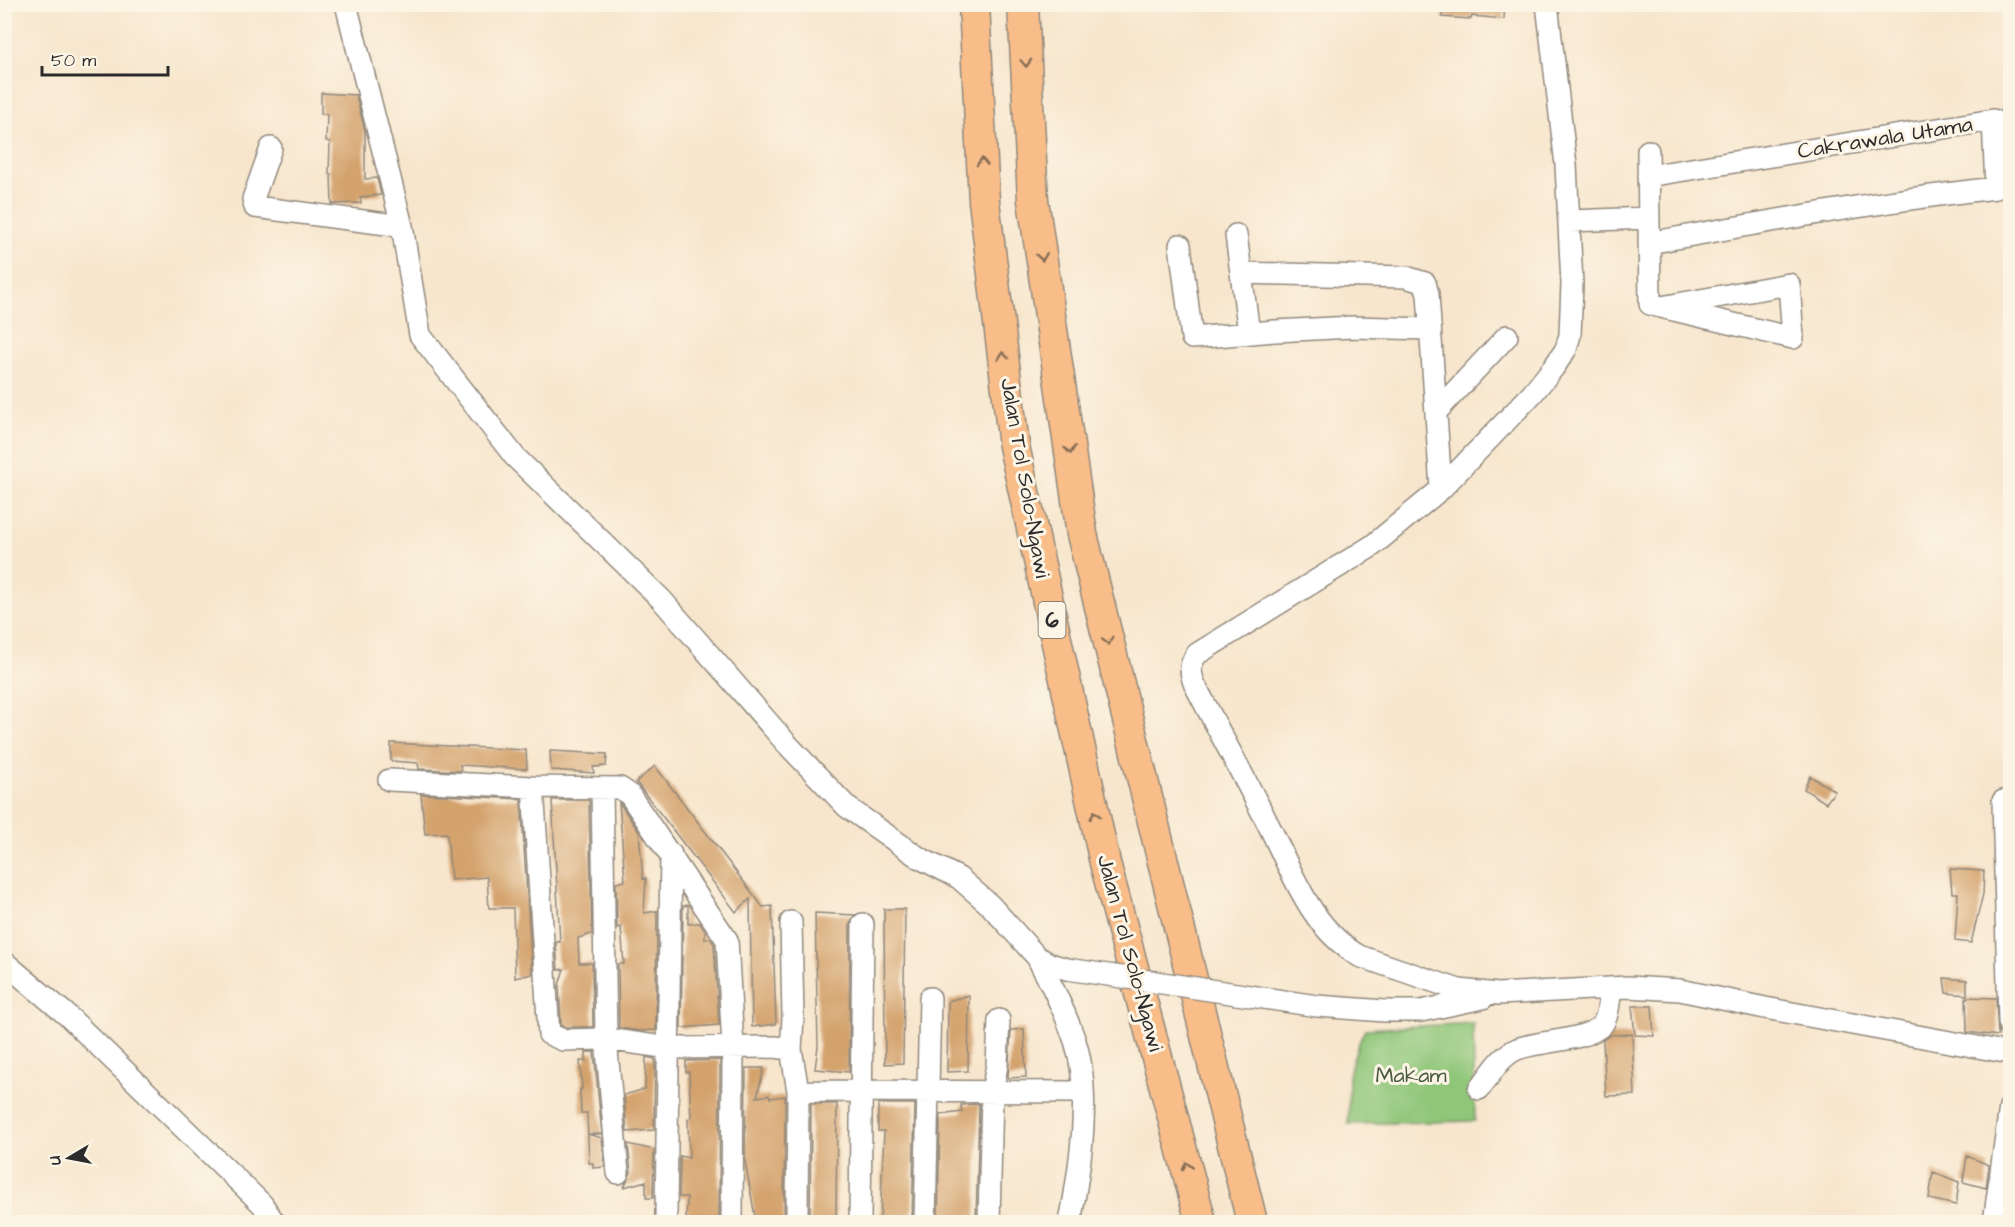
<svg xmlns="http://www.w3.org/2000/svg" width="2015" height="1227" font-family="'Architects Daughter',sans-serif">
<rect width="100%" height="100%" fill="#fcf5e5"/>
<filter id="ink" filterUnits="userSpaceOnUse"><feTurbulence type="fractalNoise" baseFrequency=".0167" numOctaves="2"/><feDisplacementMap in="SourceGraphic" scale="12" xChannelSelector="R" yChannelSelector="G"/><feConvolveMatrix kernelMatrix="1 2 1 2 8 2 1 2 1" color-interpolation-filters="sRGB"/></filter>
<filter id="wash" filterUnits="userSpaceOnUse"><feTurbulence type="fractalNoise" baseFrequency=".008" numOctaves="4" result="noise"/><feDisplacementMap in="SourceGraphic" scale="24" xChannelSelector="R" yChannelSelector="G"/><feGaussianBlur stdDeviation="1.35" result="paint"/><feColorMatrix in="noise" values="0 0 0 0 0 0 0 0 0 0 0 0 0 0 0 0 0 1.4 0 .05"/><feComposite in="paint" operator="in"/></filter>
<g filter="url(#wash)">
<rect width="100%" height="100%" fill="#f7e6cd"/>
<path fill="#8fc679" stroke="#5d7852" stroke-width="1.5" d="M 1473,1023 L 1475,1121 L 1348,1124 L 1349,1074 L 1356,1050 L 1365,1029 Z"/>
<g id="blocks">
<path fill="#d4a36d" d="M 1443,4 L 1505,4 L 1504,19 L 1472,16 L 1471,19 L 1442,17 Z
M 321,93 L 356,95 L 365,131 L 365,179 L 377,178 L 381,195 L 360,197 L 361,203 L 332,204 L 331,174 L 329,174 L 330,142 L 326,141 L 327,114 L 321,114 Z
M 391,743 L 526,750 L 527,769 L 460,765 L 461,771 L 419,769 L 418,763 L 391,761 Z
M 550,751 L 607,754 L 606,766 L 593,767 L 594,773 L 551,770 Z
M 655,766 L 763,907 L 772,906 L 776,1024 L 752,1027 L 750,899 L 736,912 L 636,782 Z
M 1810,776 L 1835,791 L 1826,803 L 1804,789 Z
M 421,794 L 521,799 L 532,974 L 515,978 L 513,908 L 489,908 L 487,877 L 451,880 L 447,833 L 425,834 Z
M 552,800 L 589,800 L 592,934 L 578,938 L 579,963 L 592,963 L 593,1027 L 565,1027 L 561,1025 L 559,985 L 564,969 L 558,970 L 556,942 L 560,942 Z
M 619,802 L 639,832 L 643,879 L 646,878 L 644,913 L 657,911 L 656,1030 L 640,1031 L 619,1028 L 618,964 L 624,964 L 621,927 L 617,928 L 616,883 L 625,881 Z
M 1950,869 L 1984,871 L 1983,894 L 1971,943 L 1955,941 L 1958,893 L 1952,893 Z
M 688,905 L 688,924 L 700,923 L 705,931 L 705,939 L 710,938 L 714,944 L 719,1025 L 681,1028 L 683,906 Z
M 884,909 L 905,909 L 903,1063 L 885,1064 Z
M 815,913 L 855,915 L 850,924 L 849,1072 L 815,1069 L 818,1046 Z
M 1944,978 L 1967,980 L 1967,995 L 1946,993 Z
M 969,995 L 968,1071 L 947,1072 L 948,1001 Z
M 1966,997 L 1996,998 L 1998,1036 L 1967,1032 Z
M 1632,1006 L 1652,1006 L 1654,1036 L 1635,1035 Z
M 1024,1029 L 1026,1077 L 1008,1078 L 1011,1030 Z
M 1632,1034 L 1635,1095 L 1606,1096 L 1603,1040 L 1610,1035 Z
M 586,1052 L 594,1052 L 602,1134 L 588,1134 L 602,1138 L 605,1167 L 593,1168 L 593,1163 L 589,1163 L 587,1113 L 581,1113 L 580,1089 L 582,1089 L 580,1061 L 586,1061 Z
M 646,1057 L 655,1059 L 654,1130 L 627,1132 L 624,1095 L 645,1089 Z
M 720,1060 L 719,1222 L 686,1222 L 687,1197 L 679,1197 L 680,1156 L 689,1158 L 688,1119 L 691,1118 L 689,1072 L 686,1072 L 686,1061 Z
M 746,1068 L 764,1068 L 757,1097 L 769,1095 L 770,1098 L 785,1096 L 784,1222 L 756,1222 L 745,1161 Z
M 811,1104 L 837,1104 L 836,1222 L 810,1222 Z
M 878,1104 L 915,1104 L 912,1222 L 880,1222 L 884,1131 L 878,1131 Z
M 979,1104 L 976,1222 L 938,1222 L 940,1115 L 962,1112 L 961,1105 Z
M 628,1144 L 654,1150 L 653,1198 L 646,1198 L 646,1181 L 624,1187 L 631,1172 Z
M 1967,1156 L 1989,1165 L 1986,1188 L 1963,1182 Z
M 1933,1172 L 1959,1182 L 1956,1205 L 1929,1199 Z"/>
</g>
</g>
<g filter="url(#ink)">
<use href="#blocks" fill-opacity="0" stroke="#91887c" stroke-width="1.5"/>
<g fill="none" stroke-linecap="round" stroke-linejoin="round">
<g stroke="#91887c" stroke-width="24">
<path id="minor" d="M 346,4 L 402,226 L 420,335 L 515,457 L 661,599 L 787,744 L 847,807 L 918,857 L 959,878 L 990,905 L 1037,957
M 1547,4 L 1566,165 L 1572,284 L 1570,335 L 1566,349 L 1554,367 L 1532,394 L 1441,489 L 1372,546 L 1197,654 C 1189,665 1190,671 1194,683 C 1217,728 1242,773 1265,818 C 1291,868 1308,926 1359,956 L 1459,990 L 1498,994 L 1628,987 L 1680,990 L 1765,1008 L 2010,1053
M 271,148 L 253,199 L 255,207 L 402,226
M 1648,151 L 1650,304 L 1661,307 L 1793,338 L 1789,284 L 1661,307
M 1648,176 L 1993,120 L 1996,188 C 1879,201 1765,222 1649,243
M 1569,221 L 1649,218
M 1236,235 L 1249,333
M 1180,245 L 1192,338 L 1275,331 L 1353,327 L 1429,329
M 1241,273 L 1406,277 L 1425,283 L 1428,294 L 1441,489
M 1436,412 L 1507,336
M 389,780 L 533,787 L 620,788 L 629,794 L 727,940 L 733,1047 L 732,1222
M 533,787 L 549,1034 L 563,1040 L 606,1039 L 670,1048 L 774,1047 L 791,1049 L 798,1091 L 797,1222
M 602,789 L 606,1039 L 618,1173
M 2003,801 L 2009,1021 L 2010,1028
M 791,922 L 793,1018 L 791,1049
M 4,962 L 68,1016 L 262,1204 L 274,1222
M 1067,969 L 1050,964 L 1037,957 C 1051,984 1065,1011 1075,1041 C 1092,1093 1080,1169 1070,1222
M 1237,994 L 1317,1006 L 1385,1011 L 1421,1011 L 1483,998
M 1479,1089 C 1490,1076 1500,1056 1517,1049 C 1538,1041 1587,1041 1602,1025 C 1609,1016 1609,999 1611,989
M 798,1091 L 1082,1092
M 666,1213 L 671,854
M 860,1222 L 863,924
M 925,1222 L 930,998
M 989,1222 L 992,1092 L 997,1065 L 999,1020
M 1994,1222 L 2010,1107"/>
</g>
<g stroke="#91887c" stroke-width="33">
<path id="highway" d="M 974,4 L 984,201 L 1014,446 L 1105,863 L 1201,1222
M 1023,4 L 1033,200 L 1082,534 L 1252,1222"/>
</g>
<use href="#minor" stroke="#fff" stroke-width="21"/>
<use href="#highway" stroke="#f8bd89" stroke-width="30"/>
<g stroke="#91887c" stroke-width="24" stroke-linecap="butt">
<path id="minor-bridge" d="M 1067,969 L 1237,994"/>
</g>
<use href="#minor-bridge" stroke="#fff" stroke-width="21"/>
</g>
<defs><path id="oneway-chevron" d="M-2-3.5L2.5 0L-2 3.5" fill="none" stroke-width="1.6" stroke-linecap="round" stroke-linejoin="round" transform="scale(1.5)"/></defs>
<g stroke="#876d55">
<use href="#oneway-chevron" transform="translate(1026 63) rotate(87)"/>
<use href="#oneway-chevron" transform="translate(982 162) rotate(-93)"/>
<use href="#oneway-chevron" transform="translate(1042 257) rotate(81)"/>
<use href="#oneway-chevron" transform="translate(1003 356) rotate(-97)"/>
<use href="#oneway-chevron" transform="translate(1070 450) rotate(82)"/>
<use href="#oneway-chevron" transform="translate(1108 641) rotate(76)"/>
<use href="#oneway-chevron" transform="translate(1095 815) rotate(-102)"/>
<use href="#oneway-chevron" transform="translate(1187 1166) rotate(-105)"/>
</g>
</g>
<g text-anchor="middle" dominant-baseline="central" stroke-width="6" stroke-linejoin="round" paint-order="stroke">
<rect fill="#fcf5e5" stroke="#6a6863" stroke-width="1.5" x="1038.5" y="602" width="27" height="36" rx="4.5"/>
<g font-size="21" font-weight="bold" fill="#2b2b2b">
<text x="1052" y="620">6</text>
</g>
<g font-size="22" fill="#2b2b2b" stroke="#fcf5e5">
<text transform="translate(1885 138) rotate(-9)">Cakrawala Utama</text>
<text transform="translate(1025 478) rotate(80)">Jalan Tol Solo–Ngawi</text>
<text transform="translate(1130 953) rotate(75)">Jalan Tol Solo–Ngawi</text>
</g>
<g font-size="22" fill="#495a42" stroke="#fcf5e5">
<text x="1411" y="1075">Makam</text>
</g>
</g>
<rect width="2015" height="1227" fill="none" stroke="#fcf5e5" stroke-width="24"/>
<g transform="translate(69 1158) rotate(260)" stroke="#fcf5e5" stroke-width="4.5" paint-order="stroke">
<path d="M0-4.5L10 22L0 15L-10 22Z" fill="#2b2b2b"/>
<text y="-9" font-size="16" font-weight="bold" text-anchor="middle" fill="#2b2b2b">U</text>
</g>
<path d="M42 66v9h126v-9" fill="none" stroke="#2b2b2b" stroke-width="3"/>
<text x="51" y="66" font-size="18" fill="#2b2b2b" stroke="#fcf5e5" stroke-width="4.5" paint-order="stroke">50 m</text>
</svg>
